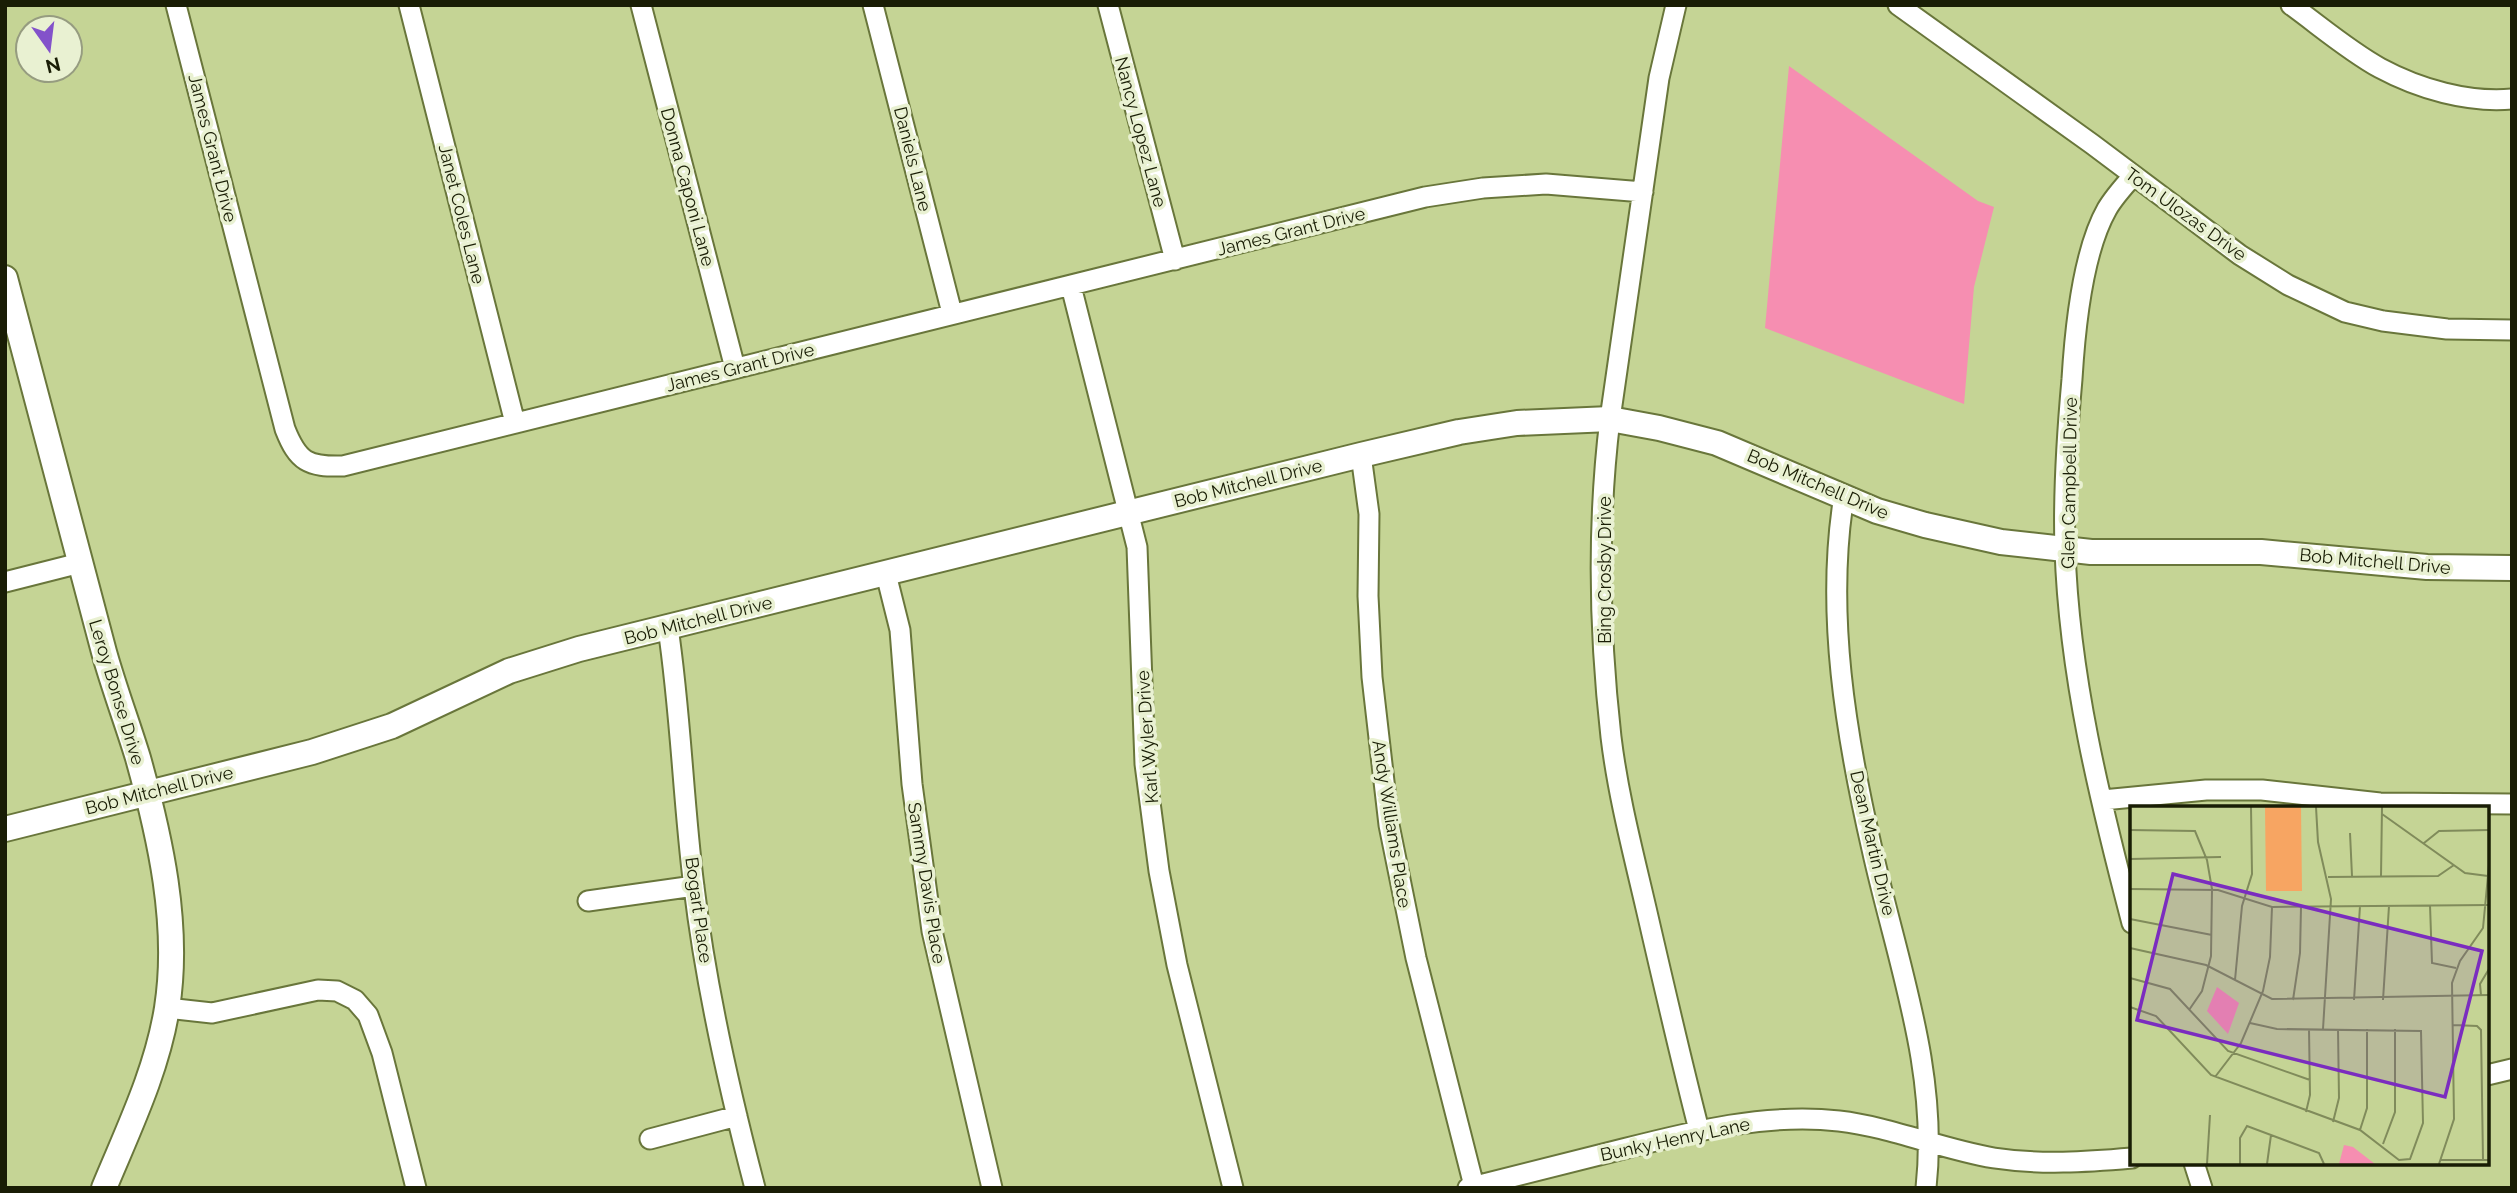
<svg xmlns="http://www.w3.org/2000/svg" width="2517" height="1193" font-family="Raleway,sans-serif">
<rect width="100%" height="100%" fill="#c5d495"/>
<path fill="#f68eb1" d="M 1789,66 L 1978,201 L 1994,207 L 1974,287 L 1964,404 L 1765,328 Z"/>
<g fill="none" stroke-linecap="round" stroke-linejoin="round">
<g stroke="#69763b" stroke-width="23">
<path id="minor" d="M 176,5 L 285,429 C 298,462 308,467 343,466 L 1425,197 L 1483,188 L 1546,184 L 1643,192
M 409,5 L 515,423
M 641,5 L 735,368
M 873,5 L 952,313
M 1108,5 L 1175,260
M 1676,5 L 1659,78 L 1610,419 C 1597,525 1599,631 1611,737 C 1618,795 1633,852 1646,908 C 1663,982 1680,1056 1699,1130
M 1898,5 L 2092,144 L 2240,255 L 2288,285 L 2345,312 L 2383,321 L 2447,329 L 2512,330
M 2291,5 C 2320,26 2349,51 2380,68 C 2419,89 2468,103 2512,99
M 1071,286 L 1137,547 L 1145,764 L 1159,871 L 1177,965 L 1233,1188
M 1361,455 L 1369,514 L 1368,596 L 1372,677 L 1389,825 L 1416,958 L 1474,1186
M 1844,496 C 1825,612 1846,736 1872,849 C 1897,962 1939,1070 1926,1188
M 886,574 L 900,630 L 912,784 L 932,931 L 992,1188
M 5,582 L 80,563
M 668,628 C 681,714 683,801 694,887 C 706,988 729,1089 755,1188
M 2103,800 L 2206,790 L 2262,790 L 2380,803 L 2512,804
M 588,901 L 694,886
M 2132,923 C 2100,801 2069,676 2065,549 C 2063,492 2067,435 2072,379 C 2075,329 2082,253 2107,209 C 2114,197 2124,186 2133,176
M 167,1008 L 212,1013 L 318,990 L 337,991 L 355,1000 L 368,1015 L 382,1053 L 416,1188
M 2487,1075 L 2512,1069
M 650,1139 L 737,1116
M 2194,1163 L 2202,1188
M 1468,1188 C 1520,1175 1572,1162 1623,1149 C 1694,1131 1765,1113 1839,1121 C 1891,1127 1941,1149 1994,1158 C 2040,1165 2086,1162 2132,1158"/>
</g>
<g stroke="#69763b" stroke-width="28">
<path id="tertiary" d="M 5,278 C 38,403 70,528 104,652 C 114,688 127,722 138,758 C 160,837 180,925 167,1008 C 157,1071 128,1130 104,1188
M 5,829 L 312,752 L 392,726 L 509,671 L 579,649 L 1361,455 L 1459,432 L 1517,423 L 1610,419 L 1659,428 L 1717,443 L 1877,511 L 1925,525 L 2001,542 L 2091,552 L 2261,552 L 2427,567 L 2512,568"/>
</g>
<use href="#minor" stroke="#fff" stroke-width="19"/>
<use href="#tertiary" stroke="#fff" stroke-width="24"/>
</g>
<g text-anchor="middle" dominant-baseline="central" stroke-width="7" stroke-linejoin="round" paint-order="stroke">
<g font-size="18" fill="#191d05" stroke="#e9f1d2">
<text transform="translate(1141 132) rotate(75)">Nancy Lopez Lane</text>
<text transform="translate(213 148) rotate(76)">James Grant Drive</text>
<text transform="translate(913 159) rotate(76)">Daniels Lane</text>
<text transform="translate(688 187) rotate(75)">Donna Caponi Lane</text>
<text transform="translate(462 214) rotate(76)">Janet Coles Lane</text>
<text transform="translate(2186 214) rotate(36)">Tom Ulozas Drive</text>
<text transform="translate(1291 231) rotate(-14)">James Grant Drive</text>
<text transform="translate(740 367) rotate(-14)">James Grant Drive</text>
<text transform="translate(1248 483) rotate(-14)">Bob Mitchell Drive</text>
<text transform="translate(2069 483) rotate(-89)">Glen Campbell Drive</text>
<text transform="translate(1818 484) rotate(23)">Bob Mitchell Drive</text>
<text transform="translate(2375 561) rotate(5)">Bob Mitchell Drive</text>
<text transform="translate(1604 570) rotate(-90)">Bing Crosby Drive</text>
<text transform="translate(698 620) rotate(-14)">Bob Mitchell Drive</text>
<text transform="translate(117 692) rotate(73)">Leroy Bonse Drive</text>
<text transform="translate(1147 737) rotate(-94)">Karl Wyler Drive</text>
<text transform="translate(159 790) rotate(-14)">Bob Mitchell Drive</text>
<text transform="translate(1392 824) rotate(81)">Andy Williams Place</text>
<text transform="translate(1873 843) rotate(77)">Dean Martin Drive</text>
<text transform="translate(927 883) rotate(81)">Sammy Davis Place</text>
<text transform="translate(699 910) rotate(82)">Bogart Place</text>
<text transform="translate(1675 1139) rotate(-12)">Bunky Henry Lane</text>
</g>
</g>
<g transform="translate(2130 806)">
<rect width="359" height="359" fill="#c5d495"/>
<path d="M 135,1 L 171,1 L 172,85 L 136,85 Z" fill="#f7a562"/>
<path d="M 87,181 L 109,197 L 98,228 L 77,205 ZM 214,339 L 223,341 L 245,358 L 209,358 Z" fill="#f68eb1"/>
<path fill="none" stroke="#808b5b" stroke-width="2" d="M 186,1 L 188,36 L 201,93 L 193,223M 252,8 L 335,67 L 358,70M 0,24 L 65,25 L 77,54 L 82,83 L 81,150 L 72,185 L 59,204M 220,27 L 222,70M 294,37 L 309,25 L 359,24M 0,53 L 91,51M 251,70 L 252,1M 198,71 L 308,70 L 324,59M 0,83 L 88,84 L 142,101 L 359,99M 300,99 L 302,157 L 326,162M 0,113 L 82,129M 0,142 L 76,159 L 142,193 L 359,189M 0,172 L 40,183 L 98,245 L 180,274M 105,174 L 112,100 L 122,68 L 121,1M 351,189 L 350,178 L 359,163M 163,194 L 170,147 L 171,101M 224,194 L 230,100M 253,194 L 259,100M 0,201 L 26,210 L 81,269 L 230,324 L 269,354 L 280,353 L 293,317 L 291,225 L 147,223 L 120,217M 323,219 L 347,220 L 351,224 L 353,354M 85,271 L 111,237 L 133,185 L 140,151 L 142,101M 176,306 L 180,289 L 179,223M 203,316 L 209,292 L 208,223M 230,324 L 237,302 L 237,223M 253,338 L 265,306 L 265,223M 311,354 L 359,354M 77,358 L 80,309M 110,358 L 110,332 L 117,320 L 189,347 L 194,358M 137,358 L 141,329M 309,358 L 324,313 L 322,177 L 330,155 L 353,122 L 359,59"/>
<path fill="#7b2cbf" fill-opacity="0.15" stroke="#7b2cbf" stroke-width="3.5" d="M 43,68 L 352,145 L 315,291 L 7,214 Z"/>
<rect width="359" height="359" fill="none" stroke="#191d05" stroke-width="3.5"/>
</g>
<rect width="2517" height="1193" fill="none" stroke="#191d05" stroke-width="14"/>
<g transform="translate(49 49) rotate(166)"><circle r="33" fill="#e9f1d2" stroke="#969c80" stroke-width="2"/>
<path d="M0-5L12 26L0 18L-12 26Z" fill="#8352ca"/>
<text y="-10" font-size="19" font-weight="bold" text-anchor="middle" fill="#191d05">N</text>
</g>
</svg>
